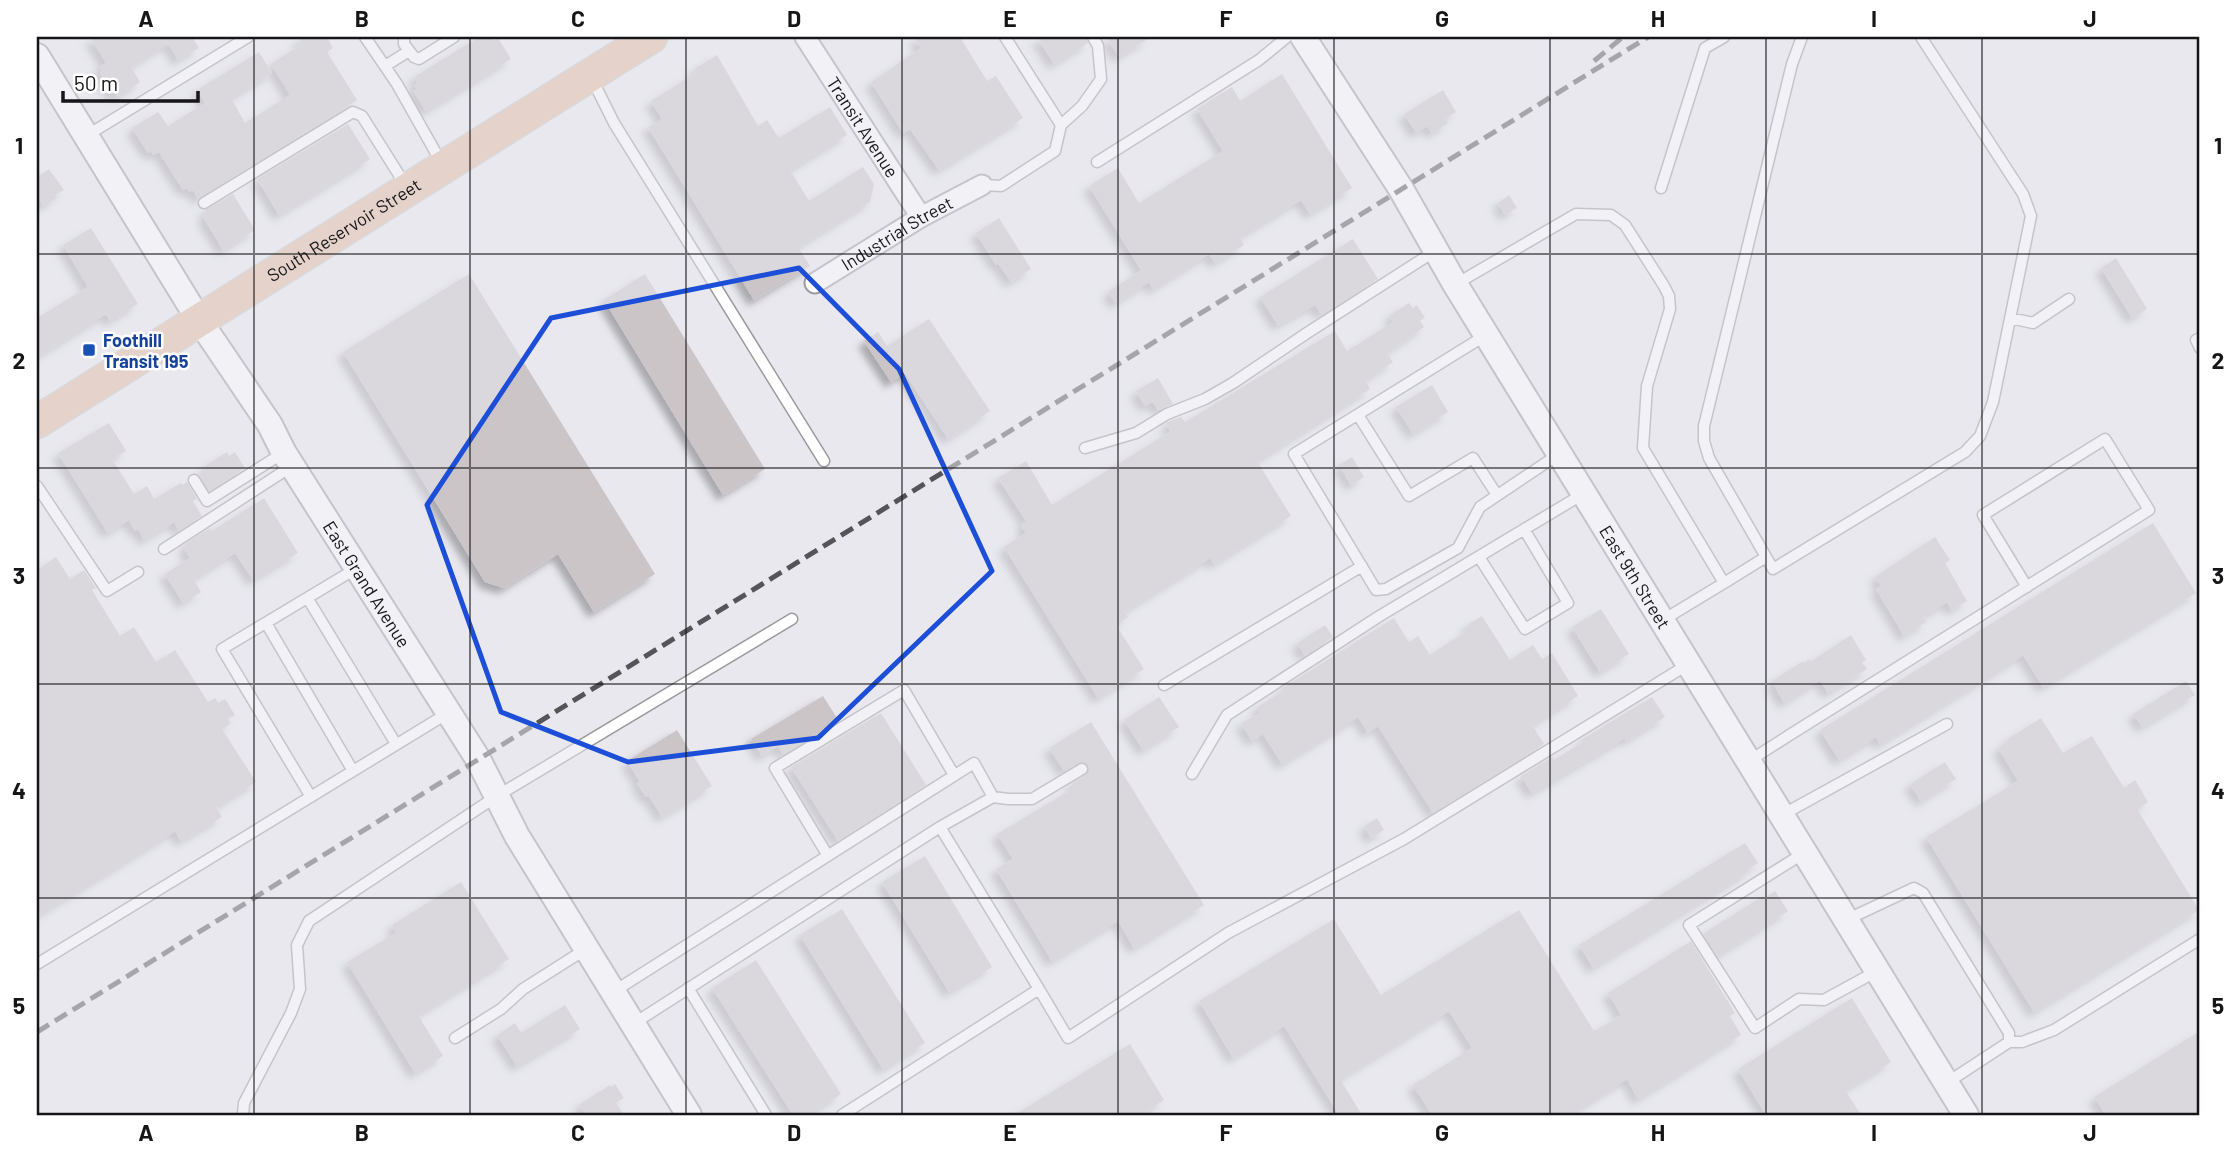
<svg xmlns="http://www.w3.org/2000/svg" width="2237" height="1152" font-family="Barlow,sans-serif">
<defs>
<filter id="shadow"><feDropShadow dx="-6" dy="6" stdDeviation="3.5" flood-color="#0004"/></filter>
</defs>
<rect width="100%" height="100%" fill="#e8e8ee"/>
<path fill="#ccc5c8" filter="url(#shadow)" d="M 90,37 L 192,37 L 199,48 L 178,60 L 168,43 L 131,67 L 140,82 L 118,96 L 115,92 L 112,94 L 100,73 L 102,71 L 100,67 L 106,63 Z
M 298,37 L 327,37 L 333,48 L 327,52 L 357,100 L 198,199 L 193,190 L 189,192 L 187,188 L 183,190 L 159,152 L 153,155 L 151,151 L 148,153 L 132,128 L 158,112 L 168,126 L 205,103 L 197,90 L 259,52 L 272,73 L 231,98 L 245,123 L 290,95 L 271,64 L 302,44 Z
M 479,37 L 492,37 L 494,41 L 498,38 L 511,59 L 426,111 L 413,91 L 417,89 L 414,85 L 418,83 L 414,77 Z
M 914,37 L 960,37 L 987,81 L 996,76 L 1023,118 L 939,170 L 910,129 L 903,133 L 871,82 L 921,48 Z
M 1037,37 L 1086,37 L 1088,43 L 1054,64 Z
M 1106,37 L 1151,37 L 1119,57 Z
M 717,55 L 758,126 L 767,120 L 779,138 L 830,107 L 847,135 L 790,170 L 809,201 L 863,167 L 874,184 L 870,202 L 798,247 L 810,266 L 754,300 L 648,127 L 662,119 L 651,101 L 696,73 L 694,69 Z
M 1282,74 L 1352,188 L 1310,214 L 1301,200 L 1239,237 L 1244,245 L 1215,263 L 1209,254 L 1153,289 L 1149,282 L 1116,303 L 1108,292 L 1141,270 L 1089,186 L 1118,168 L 1139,203 L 1223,151 L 1197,109 L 1232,87 L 1240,101 Z
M 1443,90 L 1456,112 L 1445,119 L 1448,123 L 1432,133 L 1427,126 L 1416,133 L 1404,114 Z
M 348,124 L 370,159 L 279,215 L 257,179 Z
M 49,169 L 64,190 L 55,195 L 56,198 L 43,206 L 37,196 L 37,177 Z
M 233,194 L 255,230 L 223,250 L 203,217 L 207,214 L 205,210 Z
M 1509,195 L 1517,208 L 1505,215 L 1498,203 Z
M 999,218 L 1031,269 L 1011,282 L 998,263 L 996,265 L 976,233 Z
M 91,228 L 138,304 L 110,321 L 106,314 L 37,357 L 37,318 L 88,287 L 63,245 Z
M 1353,239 L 1378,279 L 1321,314 L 1315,305 L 1278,325 L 1260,297 Z
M 2116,258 L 2147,309 L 2132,318 L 2101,268 Z
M 469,274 L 655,574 L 594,612 L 558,554 L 504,588 L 485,582 L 343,352 Z
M 645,274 L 765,469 L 723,495 L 604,300 Z
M 1409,303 L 1413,308 L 1417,305 L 1425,318 L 1420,321 L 1424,327 L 1387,353 L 1393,362 L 1365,380 L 1370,389 L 1257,461 L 1291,516 L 1214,564 L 1210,558 L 1124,612 L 1128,617 L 1116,625 L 1144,669 L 1098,698 L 1004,547 L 1026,533 L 1021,525 L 1026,521 L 998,478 L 1026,461 L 1052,505 L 1171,431 L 1166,423 L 1170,421 L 1181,417 L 1185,422 L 1335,331 L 1347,351 L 1393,322 L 1390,315 Z
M 929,319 L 990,411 L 948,439 L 905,373 L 891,382 L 864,341 L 878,332 L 887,346 Z
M 1158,378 L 1173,404 L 1158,410 L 1153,402 L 1145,406 L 1136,391 Z
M 1432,385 L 1448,412 L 1413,434 L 1396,407 Z
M 109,423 L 126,451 L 112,459 L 134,494 L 147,486 L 154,499 L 181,483 L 182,485 L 187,482 L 197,499 L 193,501 L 202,516 L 179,531 L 174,522 L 144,540 L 138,529 L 135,531 L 129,520 L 108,533 L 58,453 Z
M 227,452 L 229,456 L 235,452 L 245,468 L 209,491 L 199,475 L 207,469 L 205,466 Z
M 1352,457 L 1364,477 L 1351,485 L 1339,465 Z
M 264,498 L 298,553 L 253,580 L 235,553 L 193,579 L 201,592 L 183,603 L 165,574 L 190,558 L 184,548 L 188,546 L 186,543 L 210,528 L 212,531 Z
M 2153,523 L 2196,593 L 2043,687 L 2023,655 L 1880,744 L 1876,737 L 1839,760 L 1820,730 Z
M 1935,537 L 1950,560 L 1945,563 L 1967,601 L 1952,610 L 1947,602 L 1923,617 L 1926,622 L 1904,636 L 1876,589 L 1881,586 L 1875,577 Z
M 56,557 L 70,579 L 84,570 L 96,588 L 92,590 L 120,636 L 134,627 L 156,662 L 175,650 L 208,702 L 215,698 L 218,703 L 225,699 L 235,715 L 228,719 L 230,724 L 222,729 L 256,782 L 216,807 L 222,817 L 207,826 L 181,841 L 175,831 L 37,916 L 37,570 Z
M 1601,609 L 1629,654 L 1600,672 L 1572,627 Z
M 1482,616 L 1510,660 L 1533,645 L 1542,659 L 1552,653 L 1578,696 L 1532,725 L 1544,744 L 1433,813 L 1378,726 L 1368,733 L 1358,717 L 1282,764 L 1263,734 L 1252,741 L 1241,723 L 1260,713 L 1257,707 L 1283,691 L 1281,689 L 1394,618 L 1409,642 L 1418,636 L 1430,655 L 1470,629 L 1467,625 Z
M 1325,625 L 1333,637 L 1305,656 L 1297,643 Z
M 1851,635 L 1866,660 L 1862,662 L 1867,669 L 1828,693 L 1820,680 L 1784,703 L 1772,681 L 1803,661 L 1804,663 L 1809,659 L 1810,662 Z
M 2186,681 L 2195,695 L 2142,727 L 2133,714 Z
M 823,696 L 839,721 L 783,754 L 778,746 L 762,756 L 751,739 Z
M 1159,697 L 1179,727 L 1143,750 L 1124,720 Z
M 1652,697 L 1665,717 L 1626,741 L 1625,738 L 1532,793 L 1521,776 L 1552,757 L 1554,760 L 1583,742 L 1581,740 Z
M 881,713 L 926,785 L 838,841 L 791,767 Z
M 2041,718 L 2063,753 L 2092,736 L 2124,788 L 2135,780 L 2148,802 L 2137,809 L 2199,910 L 2034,1012 L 1926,837 L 2018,781 L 1998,748 L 2009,741 L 2008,739 Z
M 1091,722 L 1204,905 L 1134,948 L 1118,921 L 1052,961 L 996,869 L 1013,859 L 997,834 L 1074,788 L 1071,784 L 1088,773 L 1089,766 L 1083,762 L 1064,771 L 1049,748 Z
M 677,730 L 712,786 L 662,817 L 649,796 L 646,797 L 637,783 L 640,782 L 627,761 Z
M 1945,762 L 1956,779 L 1921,801 L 1910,784 Z
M 1377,818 L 1384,830 L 1371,838 L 1364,826 Z
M 1745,843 L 1758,863 L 1747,870 L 1748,872 L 1593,968 L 1579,945 Z
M 925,856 L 992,967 L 949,992 L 882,882 Z
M 461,882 L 509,959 L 418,1015 L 443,1056 L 415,1073 L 347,962 L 396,933 L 392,925 Z
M 1775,891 L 1788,911 L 1717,956 L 1703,934 L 1763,896 L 1764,898 Z
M 842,909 L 925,1043 L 883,1069 L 800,935 Z
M 1519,910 L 1594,1031 L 1621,1015 L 1608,993 L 1691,941 L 1735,1013 L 1730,1016 L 1741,1035 L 1638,1099 L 1627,1079 L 1569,1115 L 1432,1115 L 1413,1085 L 1472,1048 L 1449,1011 L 1340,1079 L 1362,1115 L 1339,1115 L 1284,1026 L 1233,1058 L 1199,1001 L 1334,919 L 1381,995 Z
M 756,960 L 841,1094 L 808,1115 L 793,1115 L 712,988 Z
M 1852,998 L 1891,1062 L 1845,1090 L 1861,1115 L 1766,1115 L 1738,1069 Z
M 565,1005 L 580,1029 L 517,1066 L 497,1035 L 515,1023 L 521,1033 Z
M 2200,1031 L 2200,1115 L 2106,1115 L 2094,1097 Z
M 1130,1044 L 1164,1100 L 1140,1115 L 1014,1115 Z
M 615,1084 L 624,1098 L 616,1103 L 624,1115 L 586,1115 L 579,1105 L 610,1085 L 611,1087 Z"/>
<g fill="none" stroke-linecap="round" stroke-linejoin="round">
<g stroke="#99999e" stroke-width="13">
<path id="service" d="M 365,37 L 397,84 L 441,162
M 404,37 L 404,44 L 414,57 L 419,59 L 454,37
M 1005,37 L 1061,125
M 1802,37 L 1792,64 L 1704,426 L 1704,441 L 1709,458 L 1773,569 L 1965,452 L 1980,436 L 1993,402 L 2031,216 L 2023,194 L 1921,37
M 385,66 L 409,51
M 592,79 L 614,123 L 824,461
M 86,136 L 248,37
M 1097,162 L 1259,60 L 1287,37
M 982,185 L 1001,186 L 1055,151 L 1061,125 L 1082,106 L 1101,79 L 1098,46 L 1093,37
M 1661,188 L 1705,48 L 1724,37
M 204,203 L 353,112 L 362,116 L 406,186
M 1456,284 L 1576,214 L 1611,215 L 1625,225 L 1664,286 L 1669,296 L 1670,309 L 1647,386 L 1643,448 L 1724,583 L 1663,620
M 2010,318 L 2033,323 L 2069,299
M 1486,335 L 1294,454 L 1376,590 L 1386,589 L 1458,548 L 1480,507 L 1559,454
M 2200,338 L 2196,340 L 2200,348
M 1358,415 L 1409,496 L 1473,458 L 1497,495
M 1085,448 L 1136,433 L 1167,414 L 1205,399 L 1233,383 L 1307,333 L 1435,251
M 194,480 L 207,501 L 283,453
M 37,486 L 107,591 L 138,572
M 164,549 L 292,466
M 1479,557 L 1525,629 L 1568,603 L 1524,529
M 1724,583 L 1766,557
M 308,599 L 396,744
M 266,623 L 353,771
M 1164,685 L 1362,566
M 1749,761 L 1788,736 L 2149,510 L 2105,439 L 1983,515 L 2027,587
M 1192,774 L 1227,715 L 1378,617 L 1583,494
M 311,797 L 222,649 L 357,568
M 993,797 L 1008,799 L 1032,799 L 1082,769
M 1782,815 L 1947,724
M 1804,853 L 1689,925 L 1755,1028 L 1799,999 L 1824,1000 L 1877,971
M 828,856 L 775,768 L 904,690 L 954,775
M 1846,920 L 1914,888 L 1923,893 L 2009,1033 L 2009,1042 L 1948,1082
M 37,964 L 448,713
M 688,988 L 766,1115
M 1039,989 L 1068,1038 L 1228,933 L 1404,839 L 1687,665
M 613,992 L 974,763 L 993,797 L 940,827
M 633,1024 L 940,827 L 1039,989 L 842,1115
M 455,1038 L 501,1009 L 523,989 L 586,949
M 2009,1042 L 2022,1042 L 2054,1030 L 2200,939
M 243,1115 L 244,1103 L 291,1013 L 300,989 L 297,945 L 309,921 L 497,796 L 792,619"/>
</g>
<g stroke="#99999e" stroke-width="23">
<g id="minor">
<path id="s1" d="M 805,37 L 921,217"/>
<path id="s2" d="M 815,283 L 921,217 L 982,185"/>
</g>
</g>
<g stroke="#99999e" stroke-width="28">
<g id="tertiary">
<path id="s3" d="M 1303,37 L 1401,189 L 1455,284 L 1966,1115"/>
<path id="s4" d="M 37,56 L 199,320 L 270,425 L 284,453 L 478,759 L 517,836 L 689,1115"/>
</g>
</g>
<g stroke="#c7c7c8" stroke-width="35">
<g id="primary">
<path id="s5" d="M 37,422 L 651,37"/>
</g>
</g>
<use href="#service" stroke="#fff" stroke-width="10"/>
<use href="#minor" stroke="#fff" stroke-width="19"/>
<use href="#tertiary" stroke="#fff" stroke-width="24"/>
<use href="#primary" stroke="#e2bba1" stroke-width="32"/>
<path stroke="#555558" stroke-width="5" stroke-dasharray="14 7" stroke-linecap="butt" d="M 1594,61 L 1623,37
M 37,1032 L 1648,37"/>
</g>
<path d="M0 0H2237V1152H0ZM 799,268 L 899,369 L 992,571 L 818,738 L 628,762 L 501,712 L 427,505 L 551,318 Z" fill="#e8e8ee" fill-opacity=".55" fill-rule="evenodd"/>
<path fill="none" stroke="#1d4ed8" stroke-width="5" stroke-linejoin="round" d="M 799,268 L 899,369 L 992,571 L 818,738 L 628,762 L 501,712 L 427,505 L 551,318 Z"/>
<path fill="none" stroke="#161618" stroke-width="2" stroke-opacity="0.55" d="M 254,37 L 254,1115M 470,37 L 470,1115M 686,37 L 686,1115M 902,37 L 902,1115M 1118,37 L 1118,1115M 1334,37 L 1334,1115M 1550,37 L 1550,1115M 1766,37 L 1766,1115M 1982,37 L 1982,1115M 37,254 L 2200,254M 37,468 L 2200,468M 37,684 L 2200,684M 37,898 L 2200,898"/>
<rect fill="#1a4fb4" stroke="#fff" stroke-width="2.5" x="82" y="343" width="14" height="14" rx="3.5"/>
<g text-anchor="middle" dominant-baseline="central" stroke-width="5" stroke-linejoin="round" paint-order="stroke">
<g font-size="18" fill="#161618" stroke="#fff">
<text stroke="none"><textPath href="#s1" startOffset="107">Transit Avenue</textPath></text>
<text stroke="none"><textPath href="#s5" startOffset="362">South Reservoir Street</textPath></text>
<text stroke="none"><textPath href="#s2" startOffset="96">Industrial Street</textPath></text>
<text stroke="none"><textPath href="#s3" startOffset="634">East 9th Street</textPath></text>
<text stroke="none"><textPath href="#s4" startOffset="623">East Grand Avenue</textPath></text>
</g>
<g font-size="18" font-weight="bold" fill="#164399" stroke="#fff" text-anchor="start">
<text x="103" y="340">Foothill<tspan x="103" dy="21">Transit 195</tspan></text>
</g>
</g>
<rect width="2237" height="1152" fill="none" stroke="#ffffff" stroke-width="77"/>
<path d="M63 91v10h135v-10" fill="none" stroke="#161618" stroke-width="3.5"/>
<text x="74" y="91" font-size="21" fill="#161618" stroke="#ffffff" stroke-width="5" paint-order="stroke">50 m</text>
<rect x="38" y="38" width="2160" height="1076" fill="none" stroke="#161618" stroke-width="2.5"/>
<g font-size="23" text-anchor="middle" font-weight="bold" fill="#161618">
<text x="146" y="27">A</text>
<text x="362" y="27">B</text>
<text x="578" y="27">C</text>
<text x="794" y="27">D</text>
<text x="1010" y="27">E</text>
<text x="1226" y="27">F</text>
<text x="1442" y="27">G</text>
<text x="1658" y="27">H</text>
<text x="1874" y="27">I</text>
<text x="2090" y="27">J</text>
<text x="19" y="154">1</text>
<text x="2218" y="154">1</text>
<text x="19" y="369">2</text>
<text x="2218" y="369">2</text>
<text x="19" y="584">3</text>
<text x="2218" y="584">3</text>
<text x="19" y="799">4</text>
<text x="2218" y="799">4</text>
<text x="19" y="1014">5</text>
<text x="2218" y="1014">5</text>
<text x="146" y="1141">A</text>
<text x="362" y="1141">B</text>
<text x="578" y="1141">C</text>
<text x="794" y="1141">D</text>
<text x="1010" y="1141">E</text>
<text x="1226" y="1141">F</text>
<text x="1442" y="1141">G</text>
<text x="1658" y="1141">H</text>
<text x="1874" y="1141">I</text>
<text x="2090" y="1141">J</text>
</g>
</svg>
